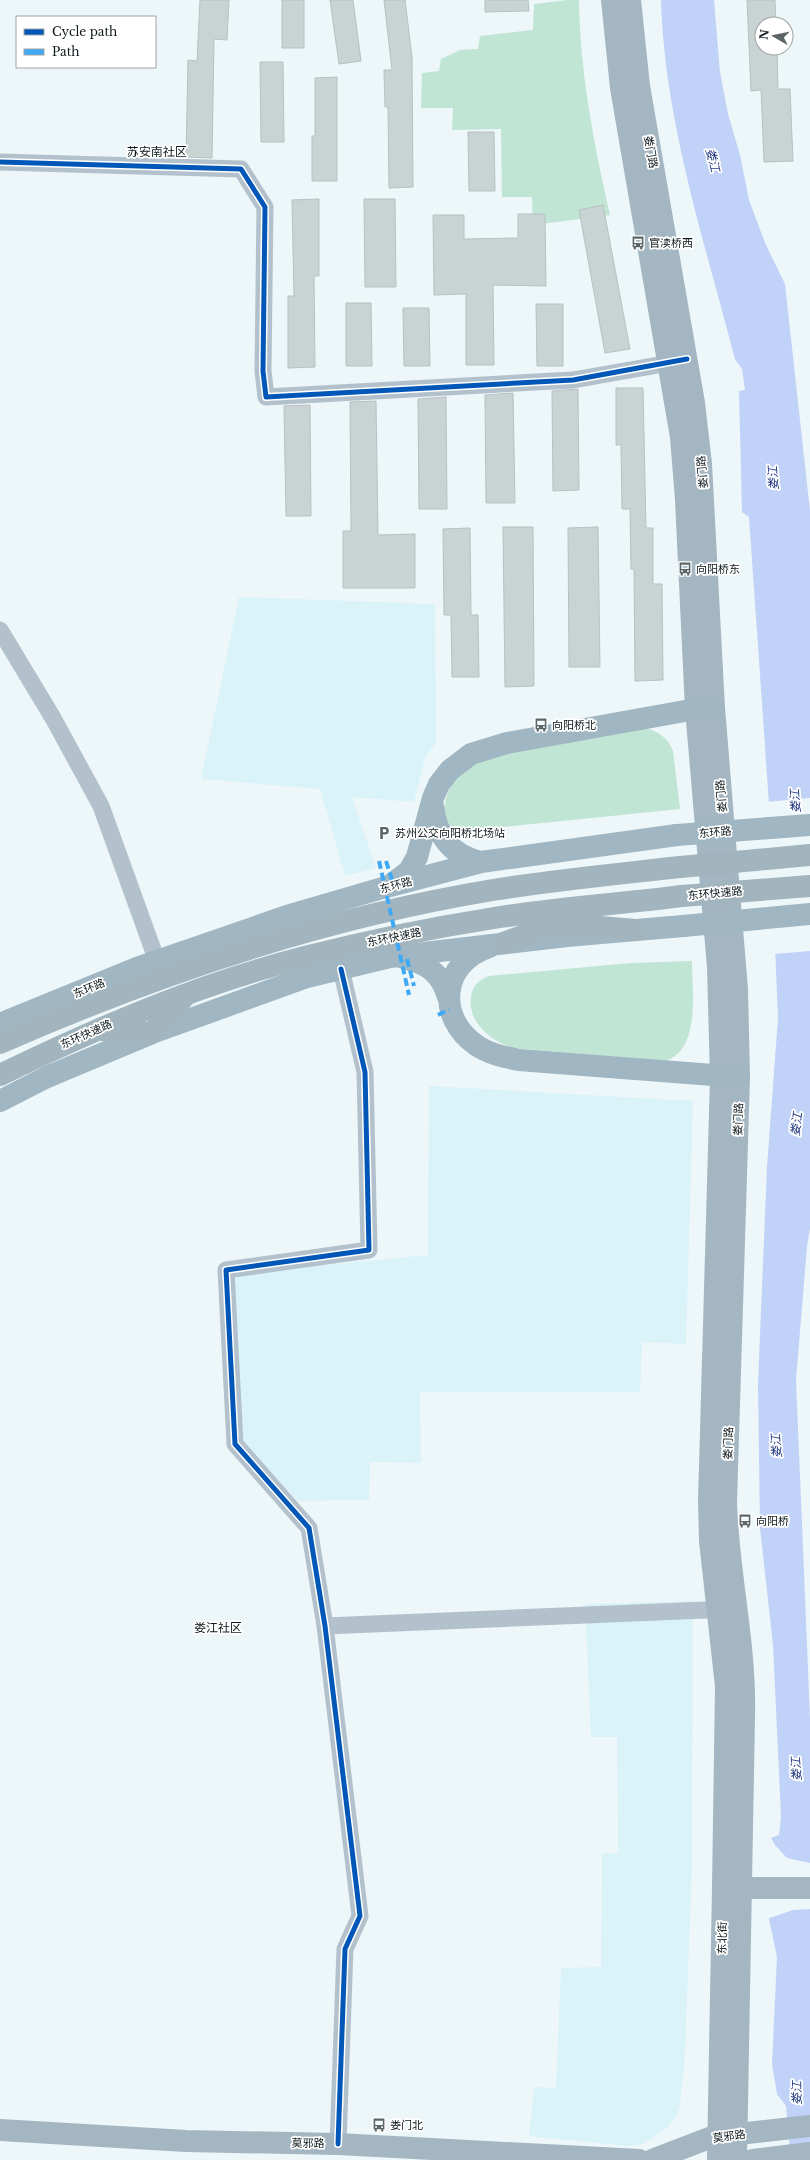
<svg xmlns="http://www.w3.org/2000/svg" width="810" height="2160" font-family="'Libre Baskerville','Noto Sans SC',serif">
<rect width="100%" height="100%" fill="#edf6f8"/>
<path fill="#daf3f9" d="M 239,597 L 435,604 L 436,742 L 425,758 L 414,802 L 352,797 L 376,868 L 345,876 L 320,789 L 201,779 Z
M 429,1086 L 693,1101 L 686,1344 L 642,1342 L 640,1392 L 420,1392 L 421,1463 L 370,1462 L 369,1500 L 298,1501 L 240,1439 L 234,1274 L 428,1255 Z
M 693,1601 L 692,1864 L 685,2055 L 680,2104 L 677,2115 L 667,2128 L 643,2144 L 628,2146 L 529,2136 L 534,2087 L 556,2088 L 561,1968 L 601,1967 L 602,1854 L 618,1853 L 617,1737 L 591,1737 L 585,1604 Z"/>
<path fill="#c0e5d4" d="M 568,0 L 579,0 C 580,73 594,144 610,215 L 533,225 L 532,197 L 502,197 L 501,129 L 452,130 L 453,108 L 421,108 L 422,73 L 439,71 L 441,59 L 460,50 L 478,49 L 480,36 L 533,30 L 534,4 Z
M 646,728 C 659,732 668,738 673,751 L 680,809 L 464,831 L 448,829 L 442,818 L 447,794 L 455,776 L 482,756 Z
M 692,961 C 692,991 701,1050 665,1061 L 512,1048 C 490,1040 467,1022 471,996 C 473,985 479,980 489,976 L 631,963 Z"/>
<path fill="#c0d2f7" d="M 661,0 L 714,0 L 720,72 L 728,114 L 740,155 L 749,200 L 765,243 L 785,284 L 810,511 L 810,1228 L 807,1246 L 796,1380 L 810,1717 L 810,2160 L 791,2160 L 786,2106 L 777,2094 L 772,2064 L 777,1957 L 769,1919 L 769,1839 L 779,1835 L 781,1816 L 773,1645 L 760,1528 L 758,1384 L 767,1167 L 778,1018 L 769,804 L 749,517 L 742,512 L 739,391 L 745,390 L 742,369 L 735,359 C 705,244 664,119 661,0 Z"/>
<path fill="#edf6f8" d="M 810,798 L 810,951 L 774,954 L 766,802 Z
M 770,1836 L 775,1845 L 787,1858 L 810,1863 L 810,1909 L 793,1910 L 767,1919 L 767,1839 Z"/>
<path fill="#c9d3d3" stroke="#b8c1c1" d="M 200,0 L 229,0 L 227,40 L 214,39 L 212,158 L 186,157 L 188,60 L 197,61 Z
M 282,0 L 304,0 L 304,48 L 282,48 Z
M 330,0 L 353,0 L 361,61 L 339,64 Z
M 384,0 L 405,0 L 412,57 L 413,187 L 389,188 L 388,107 L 385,107 L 384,70 L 392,70 Z
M 485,0 L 528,0 L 529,11 L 485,12 Z
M 747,0 L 775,0 L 776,24 L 762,24 L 762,48 L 777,48 L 778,89 L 790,89 L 793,161 L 764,162 L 761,90 L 751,91 Z
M 260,62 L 283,62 L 284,142 L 261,142 Z
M 337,77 L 337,181 L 312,181 L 312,136 L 315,136 L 315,78 Z
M 468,132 L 494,132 L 495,191 L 469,191 Z
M 319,199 L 319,276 L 314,276 L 315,367 L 288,368 L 288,296 L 294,296 L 292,200 Z
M 364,199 L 395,199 L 396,287 L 365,287 Z
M 603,205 L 630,349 L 605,353 L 579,210 Z
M 518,214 L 545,214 L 546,286 L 493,285 L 494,365 L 466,365 L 466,294 L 434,295 L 433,215 L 464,215 L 464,239 L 518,238 Z
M 346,303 L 371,303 L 372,366 L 346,366 Z
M 536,304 L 563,304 L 563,366 L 537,366 Z
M 403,308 L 429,308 L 430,366 L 404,366 Z
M 616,388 L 643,388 L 646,528 L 653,528 L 653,584 L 662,584 L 663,680 L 635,681 L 634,569 L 631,569 L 630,509 L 622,509 L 621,445 L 616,445 Z
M 578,389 L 579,490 L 553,491 L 552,391 Z
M 513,393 L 515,503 L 486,503 L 485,395 Z
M 446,397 L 447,509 L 419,509 L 418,399 Z
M 376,401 L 378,535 L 415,534 L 415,588 L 343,588 L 343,531 L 351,531 L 350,402 Z
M 310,405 L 311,516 L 286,516 L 284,406 Z
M 503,527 L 533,527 L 534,686 L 505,687 Z
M 598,527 L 600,667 L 569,667 L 568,528 Z
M 470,528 L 471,615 L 478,615 L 479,677 L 452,677 L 451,615 L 444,615 L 443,529 Z"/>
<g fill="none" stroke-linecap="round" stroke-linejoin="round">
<path stroke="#b2c1cc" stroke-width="17" d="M 0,162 L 241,169 L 265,207 L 263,371 L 266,397 L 573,380 L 681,361
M 0,630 L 53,718 L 101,806 L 157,961
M 325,1626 L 730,1609
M 338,2144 L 345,1949 L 360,1916 L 325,1626 L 309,1528 L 235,1444 L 226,1270 L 369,1250 L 365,1072 L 341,969"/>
<path stroke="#a3b6c2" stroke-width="22" d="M 612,0 L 621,88 L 681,437 L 686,500 L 696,709 L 718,967 L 721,1077 L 709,1502 L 710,1541 L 726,1686 L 723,1888 L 810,1888
M 630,0 L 639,86 L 694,403 L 701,464 L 714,708 L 737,990 L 739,1077 L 726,1502 C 728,1574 746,1644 744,1716
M 0,2130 L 186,2141 L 338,2144 L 639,2160
M 652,2160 L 712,2137 L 810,2126
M 753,2160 L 810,2153"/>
<path stroke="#a0b6c2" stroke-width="22" d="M 433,806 C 436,835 452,856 481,862
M 392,884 L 409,871 L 417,857 L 433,798 L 439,784 L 450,770 L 471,754 L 507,743 L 696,709 L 714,708
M 489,947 C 441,963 436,1017 476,1045 C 489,1054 504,1057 519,1060 L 739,1077
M 403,958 C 427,963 441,973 448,997
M 0,1024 L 137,968 L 290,915 L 386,887 L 481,862 L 677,835
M 0,1101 L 47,1077 L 152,1033 L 307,977 L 390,957 L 567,936 L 683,926"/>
<path stroke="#a2b4bd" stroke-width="22" d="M 541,922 L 636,930
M 503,943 L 558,923
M 102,1030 L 152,1033 L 185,996
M 0,1043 C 157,974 323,918 493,890 C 555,880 618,874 680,867
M 0,1075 C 99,1027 199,984 305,957 C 367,941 431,928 494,918 C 556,908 619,904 682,896"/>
<path stroke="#a3b6c2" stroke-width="22" d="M 718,2160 L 723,1888
M 736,2160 L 744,1716"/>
<path stroke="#a0b6c2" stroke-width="22" d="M 677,835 L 810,825
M 683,926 L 810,914"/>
<path stroke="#a2b4bd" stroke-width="22" d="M 680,867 L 810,855
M 682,896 L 810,886"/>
<path stroke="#3fa9f5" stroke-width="4" stroke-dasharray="8 4" stroke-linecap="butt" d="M 409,829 L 425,832
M 379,861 L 409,995
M 386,861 L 393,883
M 407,959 L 414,986
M 438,1015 L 449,1009"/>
<g stroke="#fff" stroke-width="8">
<path id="cycleway" d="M 0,162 L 241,169 L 265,207 L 263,371 L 266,397 L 573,380 L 687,359
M 338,2144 L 345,1949 L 360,1916 L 325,1626 L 309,1528 L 235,1444 L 226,1270 L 369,1250 L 365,1072 L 341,969"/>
</g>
<use href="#cycleway" stroke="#0057b8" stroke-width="5"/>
</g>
<defs>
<g id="bus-bare" transform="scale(1.08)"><path d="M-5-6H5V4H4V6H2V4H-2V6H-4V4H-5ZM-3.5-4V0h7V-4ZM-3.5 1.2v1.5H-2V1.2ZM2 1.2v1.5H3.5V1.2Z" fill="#5c6668" stroke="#fff" stroke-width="2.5" paint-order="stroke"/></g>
<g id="parking-bare" transform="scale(1.08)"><path d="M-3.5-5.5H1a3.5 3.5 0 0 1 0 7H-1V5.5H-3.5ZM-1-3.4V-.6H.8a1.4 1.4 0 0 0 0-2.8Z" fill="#5c6668" stroke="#fff" stroke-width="2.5" paint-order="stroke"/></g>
</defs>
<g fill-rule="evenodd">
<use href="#bus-bare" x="638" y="243"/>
<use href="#bus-bare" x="685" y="569"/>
<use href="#bus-bare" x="541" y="725"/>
<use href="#parking-bare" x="384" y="833"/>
<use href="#bus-bare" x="745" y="1521"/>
<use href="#bus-bare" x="379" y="2125"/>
</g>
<g text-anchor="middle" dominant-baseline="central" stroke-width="3.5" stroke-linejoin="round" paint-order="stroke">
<g font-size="11" fill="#0e191b" stroke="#fff">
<text transform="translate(651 152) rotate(80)">娄门路</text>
<text transform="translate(702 472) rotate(-95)">娄门路</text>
<text transform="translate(721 796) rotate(-95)">娄门路</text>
<text transform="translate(715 832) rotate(-5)">东环路</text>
<text transform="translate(396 885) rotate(-15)">东环路</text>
<text transform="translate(715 893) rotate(-5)">东环快速路</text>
<text transform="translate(394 937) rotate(-11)">东环快速路</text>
<text transform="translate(89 988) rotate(-22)">东环路</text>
<text transform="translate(86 1034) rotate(-24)">东环快速路</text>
<text transform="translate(738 1119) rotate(-88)">娄门路</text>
<text transform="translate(728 1443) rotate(-88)">娄门路</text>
<text transform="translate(722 1938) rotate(-89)">东北街</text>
<text transform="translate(729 2136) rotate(-8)">莫邪路</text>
<text transform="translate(308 2143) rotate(1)">莫邪路</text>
</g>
<g font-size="11" fill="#0e191b" stroke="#fff" text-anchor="start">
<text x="649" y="243">官渎桥西</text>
<text x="696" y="569">向阳桥东</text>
<text x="552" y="725">向阳桥北</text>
<text x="395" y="833">苏州公交向阳桥北场站</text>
<text x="756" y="1521">向阳桥</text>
<text x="390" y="2125">娄门北</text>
</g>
<g font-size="12" fill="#0e191b" stroke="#fff">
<text x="157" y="151">苏安南社区</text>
<text x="218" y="1627">娄江社区</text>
</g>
<g font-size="12" font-style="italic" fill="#203882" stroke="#fff">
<text transform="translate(713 160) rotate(76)">娄江</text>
<text transform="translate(773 478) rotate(-94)">娄江</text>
<text transform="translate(795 801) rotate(-94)">娄江</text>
<text transform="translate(796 1124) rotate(-83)">娄江</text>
<text transform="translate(776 1446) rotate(-94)">娄江</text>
<text transform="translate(796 1769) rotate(-94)">娄江</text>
<text transform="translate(796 2093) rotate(-90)">娄江</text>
</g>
</g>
<rect x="16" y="16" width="140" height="52" fill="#ffffff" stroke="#9fa3a4"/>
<rect x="24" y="29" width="20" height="6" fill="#0057b8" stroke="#9fa3a4"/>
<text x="52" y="36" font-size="12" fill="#0e191b">Cycle path</text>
<rect x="24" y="49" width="20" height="6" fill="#3fa9f5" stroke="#9fa3a4"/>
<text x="52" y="56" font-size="12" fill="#0e191b">Path</text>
<g transform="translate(774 36) rotate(279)"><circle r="19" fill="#ffffff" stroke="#9fa3a4"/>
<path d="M0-3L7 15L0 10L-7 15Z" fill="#5c6668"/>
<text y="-6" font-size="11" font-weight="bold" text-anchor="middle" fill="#0e191b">N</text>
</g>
</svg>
